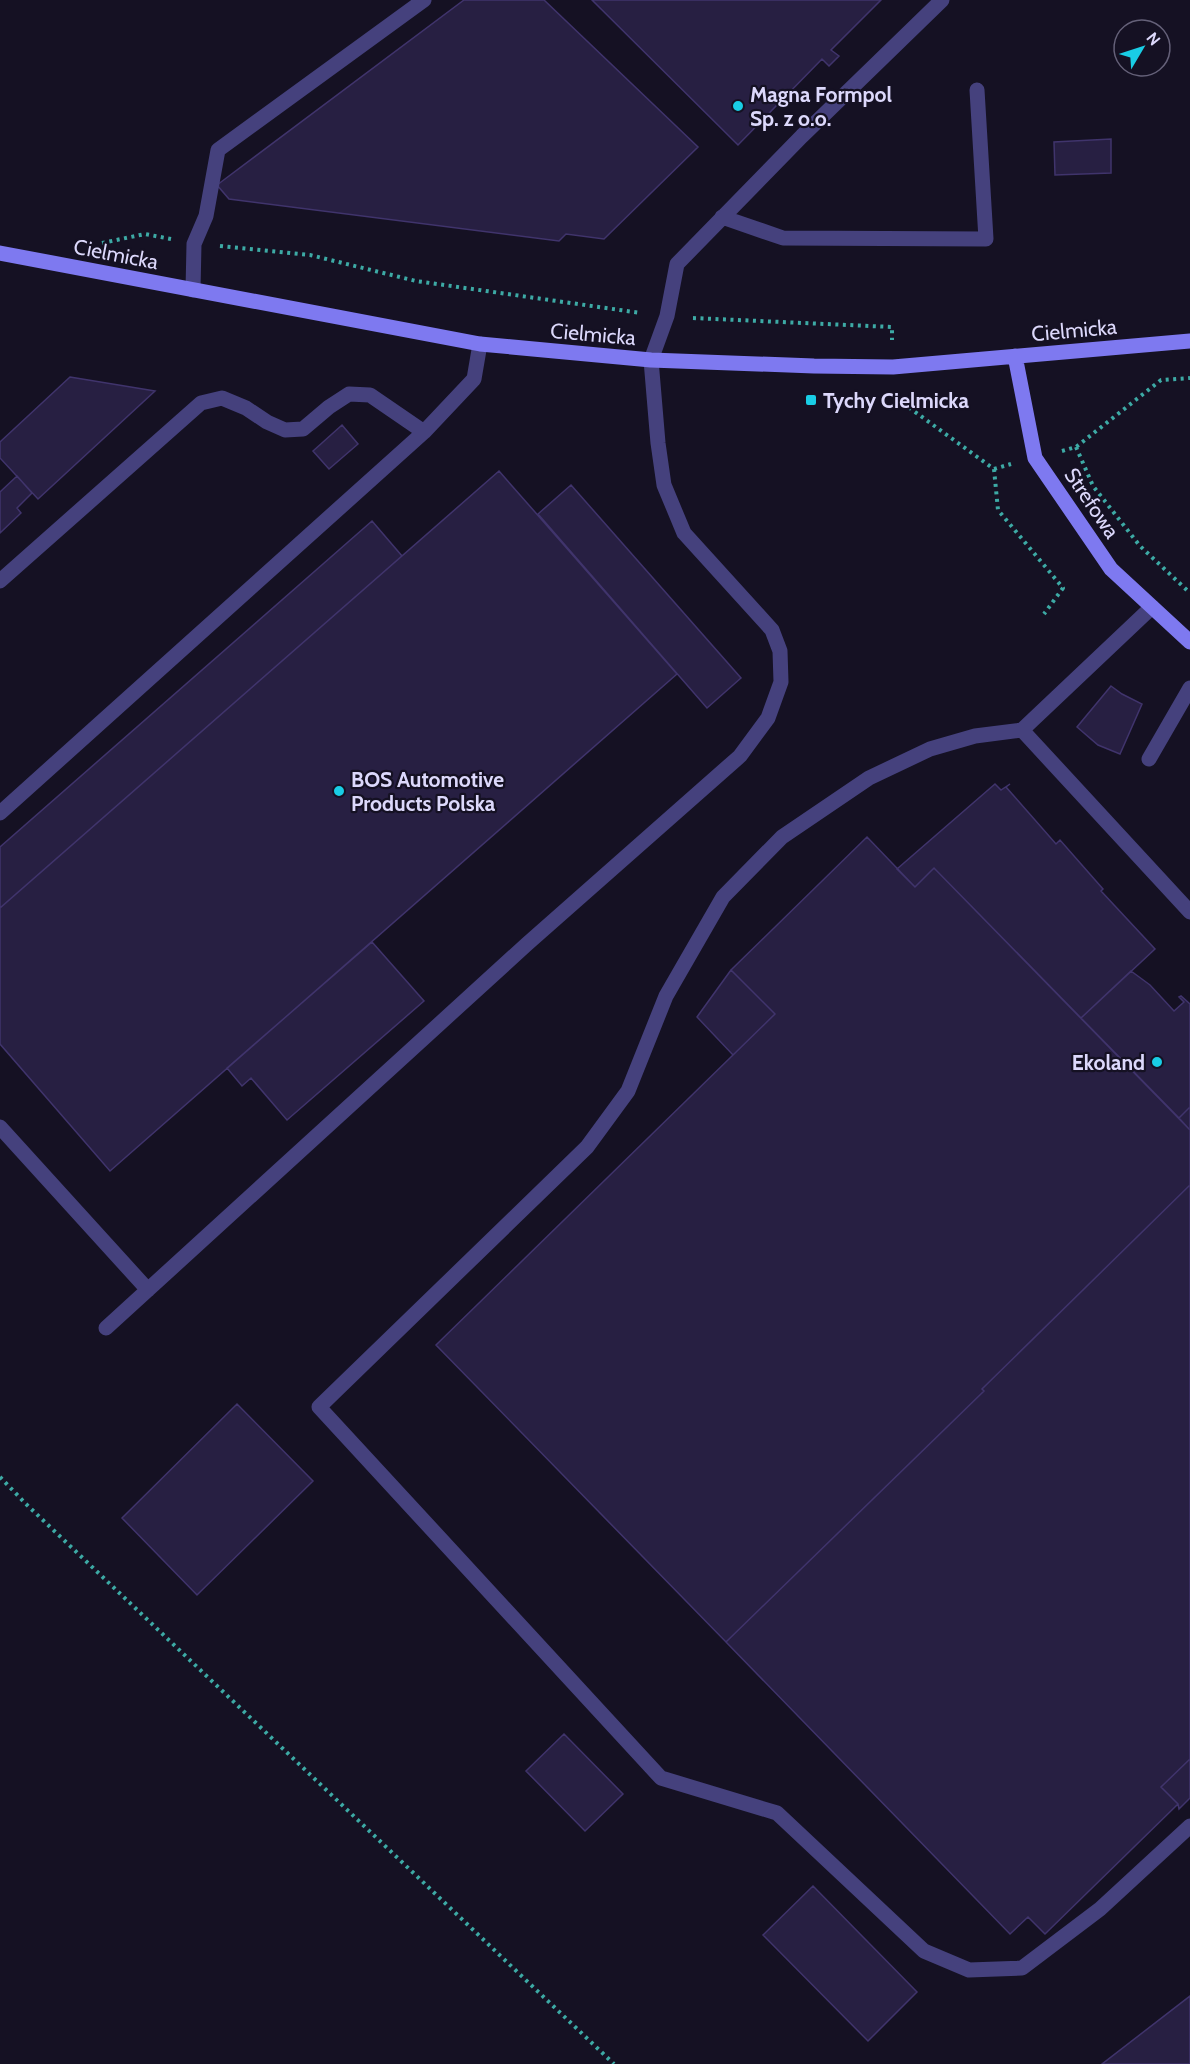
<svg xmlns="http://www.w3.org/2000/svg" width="1190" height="2064" font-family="Cabin,sans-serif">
<rect width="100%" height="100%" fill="#151123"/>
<path fill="#271f42" stroke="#40346c" stroke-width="1.5" d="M 464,0 L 544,0 L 698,147 L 604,239 L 566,234 L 559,241 L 229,199 L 217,185 Z
M 592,0 L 881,0 L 831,50 L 839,56 L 829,66 L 822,59 L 738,145 Z
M 1111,139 L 1111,173 L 1055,175 L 1054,142 Z
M 70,377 L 155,391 L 38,499 L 0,458 L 0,442 Z
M 342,425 L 358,444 L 329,469 L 313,451 Z
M 499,471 L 677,674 L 110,1171 L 0,1044 L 0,908 Z
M 17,476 L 32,493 L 17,508 L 21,513 L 0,533 L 0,492 Z
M 571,485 L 741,678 L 707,708 L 538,514 Z
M 372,521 L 402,556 L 0,908 L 0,847 Z
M 1111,686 L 1122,694 L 1142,704 L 1120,754 L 1098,745 L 1077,727 Z
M 995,784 L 1001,790 L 1010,784 L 1006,787 L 1056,844 L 1060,840 L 1103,889 L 1101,891 L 1155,949 L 1081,1018 L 934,868 L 915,887 L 897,869 Z
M 867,837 L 915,887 L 934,868 L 1190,1130 L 1190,1185 L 982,1389 L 984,1391 L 726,1642 L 436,1345 L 775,1014 L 731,970 Z
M 372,942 L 424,1001 L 287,1120 L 251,1078 L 242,1086 L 227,1068 Z
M 731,970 L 775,1014 L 733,1055 L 697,1017 Z
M 1131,971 L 1150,985 L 1174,1011 L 1184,1002 L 1179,997 L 1181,996 L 1190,1004 L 1190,1107 L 1179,1118 L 1081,1018 Z
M 1190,1107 L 1190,1130 L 1179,1118 Z
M 1190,1185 L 1190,1759 L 1161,1787 L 1178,1804 L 1045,1934 L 1028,1917 L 1010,1934 L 726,1642 L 984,1391 L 982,1389 Z
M 237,1404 L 313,1481 L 197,1595 L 122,1518 Z
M 564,1734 L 623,1794 L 585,1831 L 526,1771 Z
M 1190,1759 L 1190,1798 L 1179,1809 L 1178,1804 L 1161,1787 Z
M 813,1886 L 917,1992 L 868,2041 L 763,1935 Z
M 1190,1996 L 1190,2064 L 1102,2064 Z"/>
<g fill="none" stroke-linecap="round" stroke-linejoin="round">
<path stroke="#3daaa5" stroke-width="4" stroke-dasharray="3 4.5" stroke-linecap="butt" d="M 102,243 L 145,234 L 171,239
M 220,246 L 310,255 L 416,281 L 641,313
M 693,318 L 892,327 L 892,340
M 893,393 L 893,396 L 994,469
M 1076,447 L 1093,486 L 1140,546 L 1190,593
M 1062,451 L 1076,447 L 1161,380 L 1190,378
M 994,469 L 1011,464
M 994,469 L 998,510 L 1063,588 L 1044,614
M 0,1477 L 26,1504 L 614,2064"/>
<path stroke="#45417d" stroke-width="15" d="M 722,217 L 783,238 L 986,239 L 977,90
M 193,290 L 194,244 L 206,216 L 218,150 L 424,0
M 0,581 L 201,403 L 222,398 L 246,408 L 267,422 L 285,430 L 303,429 L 329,407 L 349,394 L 370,395 L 424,432
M 1022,730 L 1152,607
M 1149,759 L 1190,688
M 0,813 L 424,432 L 474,379 L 480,344
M 1190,912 L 1022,730 L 975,736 L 930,749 L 869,778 L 782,837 L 723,897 L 666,996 L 628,1091 L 587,1147 L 319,1407 L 661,1778 L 777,1813 L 924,1951 L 969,1970 L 1022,1968 L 1100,1909 L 1190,1826
M 0,1127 L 148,1290
M 106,1328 L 527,944 L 740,756 L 768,718 L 781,682 L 780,651 L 772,630 L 684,533 L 664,485 L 658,443 L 651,360 L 667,316 L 677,264 L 802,136 L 942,0"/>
<path stroke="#7e79f0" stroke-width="15" d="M 0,253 L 480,344 L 651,360 L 814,366 L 893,367 L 1190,341
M 1015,356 L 1035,458 L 1111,569 L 1190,642"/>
</g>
<g fill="#19cde5" stroke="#151123" stroke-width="2">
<circle cx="738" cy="106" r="6"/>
<rect x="805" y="394" width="12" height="12" rx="3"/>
<circle cx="339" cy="791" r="6"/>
<circle cx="1157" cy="1062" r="6"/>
</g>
<g text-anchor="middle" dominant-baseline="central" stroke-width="4.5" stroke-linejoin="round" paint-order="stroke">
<g font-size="21" font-weight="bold" fill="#dcd8fb" stroke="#151123" text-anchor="start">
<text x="750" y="94">Magna Formpol<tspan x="750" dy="24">Sp. z o.o.</tspan></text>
<text x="823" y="400">Tychy Cielmicka</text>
<text x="351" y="779">BOS Automotive<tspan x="351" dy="24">Products Polska</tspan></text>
<text x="1145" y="1062" text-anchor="end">Ekoland</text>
</g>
<g font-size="21" fill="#dcd8fb" stroke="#151123">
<text transform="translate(116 254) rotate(11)">Cielmicka</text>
<text transform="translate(1074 330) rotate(-5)">Cielmicka</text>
<text transform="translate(593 334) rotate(5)">Cielmicka</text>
<text transform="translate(1092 503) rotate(56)">Strefowa</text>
</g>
</g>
<g transform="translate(1142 48) rotate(51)"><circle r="28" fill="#151123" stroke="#656179" stroke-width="1.5"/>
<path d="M0-4.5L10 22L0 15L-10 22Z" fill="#19cde5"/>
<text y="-9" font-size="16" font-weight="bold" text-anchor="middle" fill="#dcd8fb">N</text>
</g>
</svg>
